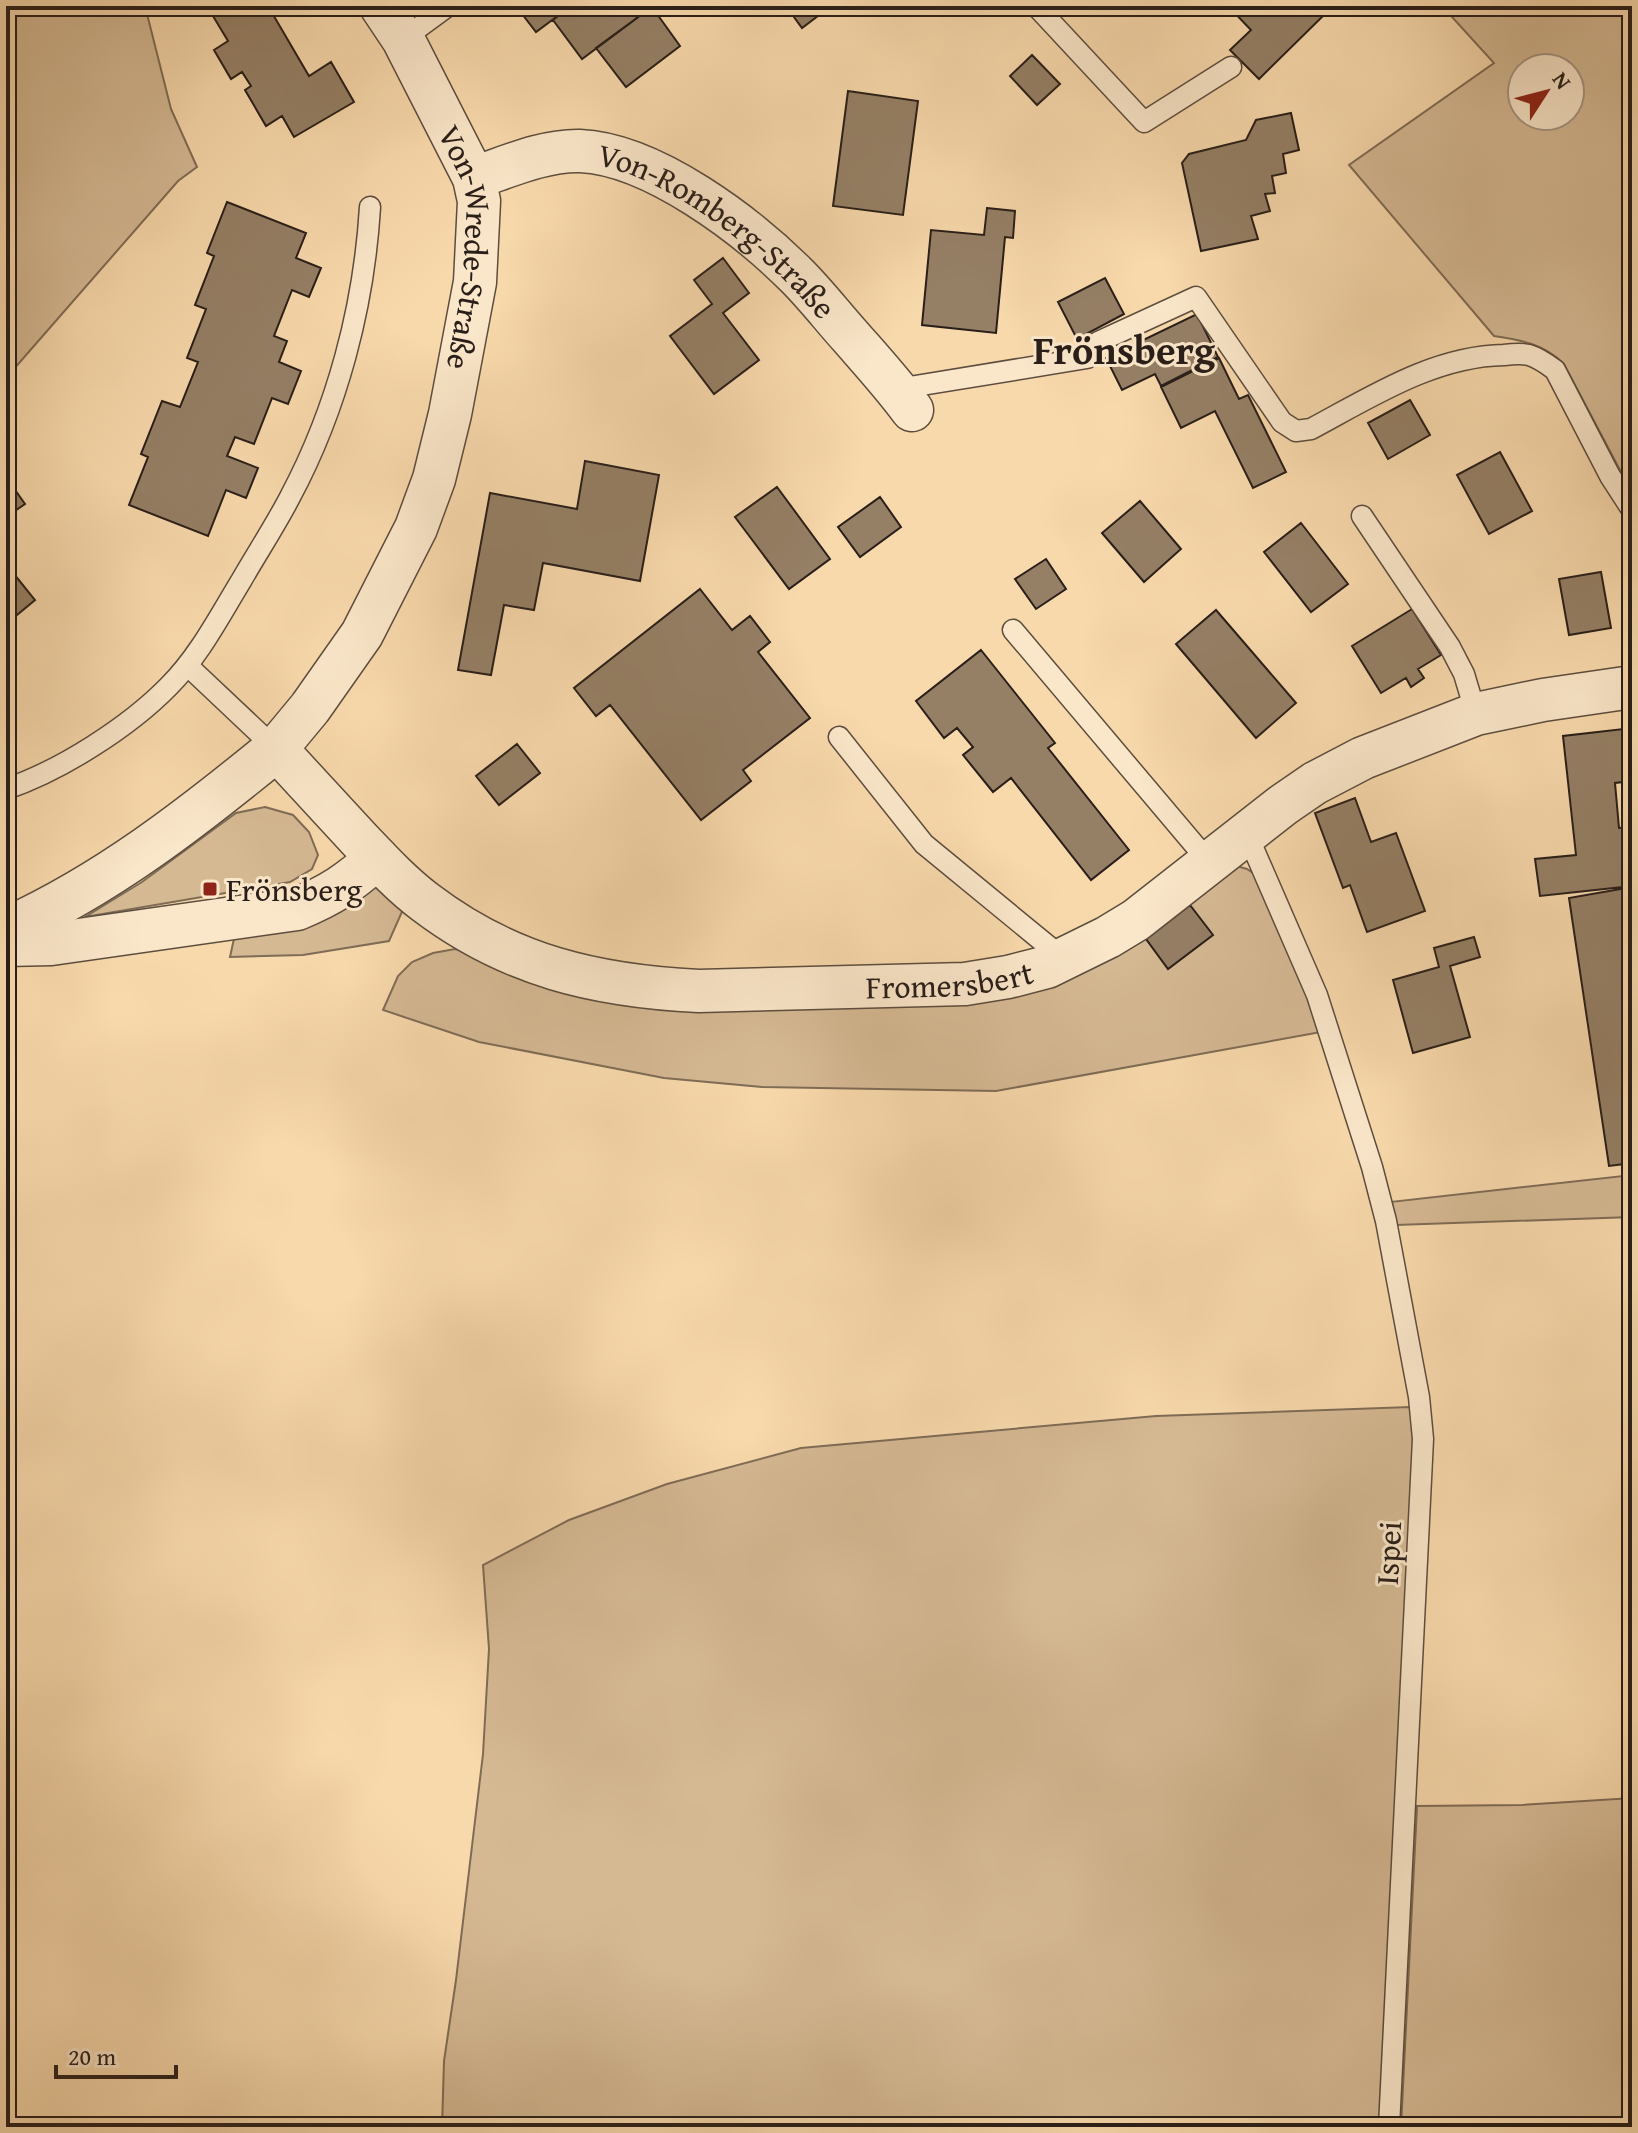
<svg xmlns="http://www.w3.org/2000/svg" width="1638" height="2133" font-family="'Gentium Book Plus',serif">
<rect width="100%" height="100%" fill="#f8d9ac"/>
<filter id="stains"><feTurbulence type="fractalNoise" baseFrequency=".0025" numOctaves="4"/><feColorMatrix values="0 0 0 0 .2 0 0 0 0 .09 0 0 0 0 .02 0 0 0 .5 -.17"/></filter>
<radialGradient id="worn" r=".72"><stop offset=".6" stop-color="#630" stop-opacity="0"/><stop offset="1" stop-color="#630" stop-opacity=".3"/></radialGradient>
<path fill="#d5b993" stroke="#7f6c56" stroke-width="2" fill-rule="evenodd" d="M 6,6 L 145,6 L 171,109 L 197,167 L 178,181 L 6,378 Z
M 1442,6 L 1632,6 L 1632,489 L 1621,472 L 1564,364 C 1544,344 1521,340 1494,336 L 1349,165 L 1494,63 ZM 1570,68 L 1570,116 L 1522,116 L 1522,68 Z
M 265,807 L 293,815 L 309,832 L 318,855 L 312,869 L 290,882 L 85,917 L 142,882 L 236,813 Z
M 1233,865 L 1247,869 L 1259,877 L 1321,1032 L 996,1091 L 762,1087 L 664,1078 L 479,1042 L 383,1010 L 398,976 L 412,962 L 433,953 L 455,949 L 492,957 L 955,995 Z
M 373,880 L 405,905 L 389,941 L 303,955 L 230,957 L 235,934 Z
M 1632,1175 L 1632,1217 L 1396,1225 L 1390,1202 Z
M 1410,1407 L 1415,1443 L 1382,2127 L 442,2127 L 444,2061 L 456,1980 L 483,1754 L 489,1649 L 483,1565 L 569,1520 L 667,1484 L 801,1448 L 1156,1416 Z
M 1632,1798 L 1632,2127 L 1401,2127 L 1417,1806 L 1522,1805 Z"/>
<path fill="#957f65" stroke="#291e19" stroke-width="2" d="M 207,6 L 268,6 L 309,76 L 331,62 L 354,102 L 294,137 L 282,116 L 266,126 L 245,90 L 251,86 L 242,72 L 231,79 L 214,50 L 228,41 Z
M 516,6 L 571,6 L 536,32 Z
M 571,6 L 628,6 L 637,18 L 582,59 L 553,20 Z
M 786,6 L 831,6 L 802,28 Z
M 1228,6 L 1319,6 L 1326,13 L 1259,79 L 1230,50 L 1251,30 Z
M 652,7 L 680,46 L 626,87 L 596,48 Z
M 1032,55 L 1060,84 L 1037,105 L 1010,76 Z
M 848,91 L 918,101 L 903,215 L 833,206 Z
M 1291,113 L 1299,150 L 1283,154 L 1286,173 L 1272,176 L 1275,193 L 1265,194 L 1270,211 L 1251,216 L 1258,239 L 1201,251 L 1182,163 L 1189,154 L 1246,140 L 1256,120 Z
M 227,202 L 306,233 L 296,258 L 321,268 L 309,297 L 292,290 L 274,336 L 287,341 L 279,362 L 301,371 L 288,404 L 272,398 L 254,444 L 235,437 L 227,456 L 258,468 L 246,498 L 226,490 L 208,536 L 129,505 L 148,457 L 141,454 L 162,401 L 180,407 L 198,362 L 187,358 L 206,309 L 195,305 L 214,256 L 207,253 Z
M 987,208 L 1015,211 L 1013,238 L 1005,237 L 996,333 L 922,325 L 931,230 L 984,235 Z
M 723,258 L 749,293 L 723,313 L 759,360 L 714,394 L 670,336 L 712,304 L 694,280 Z
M 1105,278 L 1124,314 L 1077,339 L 1058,302 Z
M 1197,314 L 1218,357 L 1161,386 L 1155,374 L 1122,390 L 1106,358 Z
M 1219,358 L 1239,399 L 1248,395 L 1286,472 L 1253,488 L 1215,411 L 1181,428 L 1161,387 Z
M 1410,400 L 1430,435 L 1388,459 L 1368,423 Z
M 1500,452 L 1532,511 L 1489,534 L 1457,475 Z
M 585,461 L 659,475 L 640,581 L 543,563 L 534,610 L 504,605 L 491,675 L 458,670 L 490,493 L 577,509 Z
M 6,477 L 25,504 L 6,517 Z
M 777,487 L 830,559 L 789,589 L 735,517 Z
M 880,497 L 901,527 L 860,557 L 838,527 Z
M 1140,501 L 1181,549 L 1144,582 L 1102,533 Z
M 1301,523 L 1348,584 L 1311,612 L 1264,552 Z
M 1046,559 L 1066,589 L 1036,609 L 1015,579 Z
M 6,564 L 35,600 L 6,624 Z
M 1601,572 L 1611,628 L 1569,635 L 1559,579 Z
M 700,589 L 732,630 L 750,616 L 770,642 L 758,652 L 810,718 L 743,770 L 751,781 L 701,820 L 610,705 L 596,716 L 574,688 Z
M 1412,609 L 1441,655 L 1418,669 L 1424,678 L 1411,687 L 1406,678 L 1381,693 L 1352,646 Z
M 1216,610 L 1296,703 L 1256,738 L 1176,644 Z
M 981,650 L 1055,743 L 1048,748 L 1129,850 L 1091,880 L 1011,778 L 993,792 L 963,755 L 973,747 L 957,728 L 944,738 L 916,701 Z
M 1632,728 L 1632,781 L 1615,783 L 1619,828 L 1628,827 L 1632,864 L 1632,886 L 1540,896 L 1535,859 L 1576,855 L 1563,736 Z
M 517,744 L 540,773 L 499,805 L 476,776 Z
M 1355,798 L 1371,842 L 1396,833 L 1425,911 L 1367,932 L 1350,885 L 1343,888 L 1315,813 Z
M 1632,887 L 1632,1163 L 1609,1166 L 1569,898 Z
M 1190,905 L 1213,935 L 1168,969 L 1146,939 Z
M 1474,937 L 1480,957 L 1450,966 L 1470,1037 L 1413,1053 L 1393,980 L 1439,967 L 1434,948 Z"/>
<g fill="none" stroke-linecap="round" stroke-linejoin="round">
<g stroke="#5d4d3e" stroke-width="23">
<path id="service" d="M 1036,6 L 1144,122 L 1231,67
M 403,39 L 448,6
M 897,389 L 1087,358 L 1098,342 L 1196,297 L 1282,422 L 1296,431 L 1311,429 C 1371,397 1434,356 1504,355 C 1512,354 1521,353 1529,355 C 1539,358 1547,364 1555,370 L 1610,476 L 1632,510
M 1362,516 L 1450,647 L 1464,674 L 1476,714
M 1013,630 L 1209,862
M 188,666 L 276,749
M 839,737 L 924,844 L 1064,959
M 6,789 C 60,771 129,727 169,686 C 199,656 219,617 241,581 C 257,553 275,526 290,497 C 337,409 364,307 370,207
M 1247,834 L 1317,995 L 1372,1167 L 1386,1221 L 1419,1397 L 1423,1439 L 1389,2127"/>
</g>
<g stroke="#5d4d3e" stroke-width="45">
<g id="minor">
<path id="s1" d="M 381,6 L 403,39 L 474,178 L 479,201 L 475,282 L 450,414 L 434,479 L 416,528 L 362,634 L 310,708 L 276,749 C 304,779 331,809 359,839 C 380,861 401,884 425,902 C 509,966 596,986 699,991 L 965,984 L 1008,977 L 1047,967 L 1108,937 L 1136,920 L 1283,805 L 1315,783 L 1363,758 L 1476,714 L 1543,700 L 1632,687"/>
<path id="s2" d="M 474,178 C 507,167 544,150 580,151 C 653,154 747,226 797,276 C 816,295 832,316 850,336 C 871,360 893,384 912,410"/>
<path d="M 6,945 L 51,944 L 297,909 C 331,895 349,883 377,858"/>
</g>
</g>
<g stroke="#5d4d3e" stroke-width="47">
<path id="tertiary" d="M 6,930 C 106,885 192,818 276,749"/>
</g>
<use href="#service" stroke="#fae6c9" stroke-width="20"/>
<use href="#minor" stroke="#fae6c9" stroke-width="42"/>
<use href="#tertiary" stroke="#fae6c9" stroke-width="44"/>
</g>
<rect fill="#8f2418" stroke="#fae6c9" stroke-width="3" x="202" y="881" width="16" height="16" rx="4"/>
<g text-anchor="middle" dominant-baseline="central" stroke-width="6" stroke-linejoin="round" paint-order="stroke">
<g font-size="32" fill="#291e19" stroke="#fae6c9">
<text stroke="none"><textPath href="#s2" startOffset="272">Von-Romberg-Straße</textPath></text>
<text stroke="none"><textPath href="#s1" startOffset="264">Von-Wrede-Straße</textPath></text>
<text stroke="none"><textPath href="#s1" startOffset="1574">Fromersbert</textPath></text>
<text transform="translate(1388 1553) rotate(-87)">Ispei</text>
</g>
<g font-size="32" fill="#291e19" stroke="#fae6c9" text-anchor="start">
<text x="226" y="889">Frönsberg</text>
</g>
<g font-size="40" font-weight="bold" fill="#291e19" stroke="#fae6c9">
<text x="1124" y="349">Frönsberg</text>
</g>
</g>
<rect width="1638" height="2133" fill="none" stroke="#f8d9ac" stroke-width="32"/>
<rect x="8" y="8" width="1622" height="2117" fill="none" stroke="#291e19" stroke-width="4"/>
<rect x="16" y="16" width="1606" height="2101" fill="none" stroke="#291e19" stroke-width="2"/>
<g transform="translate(1546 92) rotate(54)"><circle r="38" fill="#fae6c9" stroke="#a69683" stroke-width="2"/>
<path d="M0-6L14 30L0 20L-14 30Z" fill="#8f2418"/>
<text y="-12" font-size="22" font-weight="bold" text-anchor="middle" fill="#291e19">N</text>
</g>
<path d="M56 2065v12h120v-12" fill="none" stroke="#291e19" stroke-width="4"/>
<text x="68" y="2065" font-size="24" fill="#291e19" stroke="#fae6c9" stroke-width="6" paint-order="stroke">20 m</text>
<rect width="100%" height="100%" filter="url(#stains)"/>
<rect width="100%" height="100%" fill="url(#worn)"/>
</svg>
